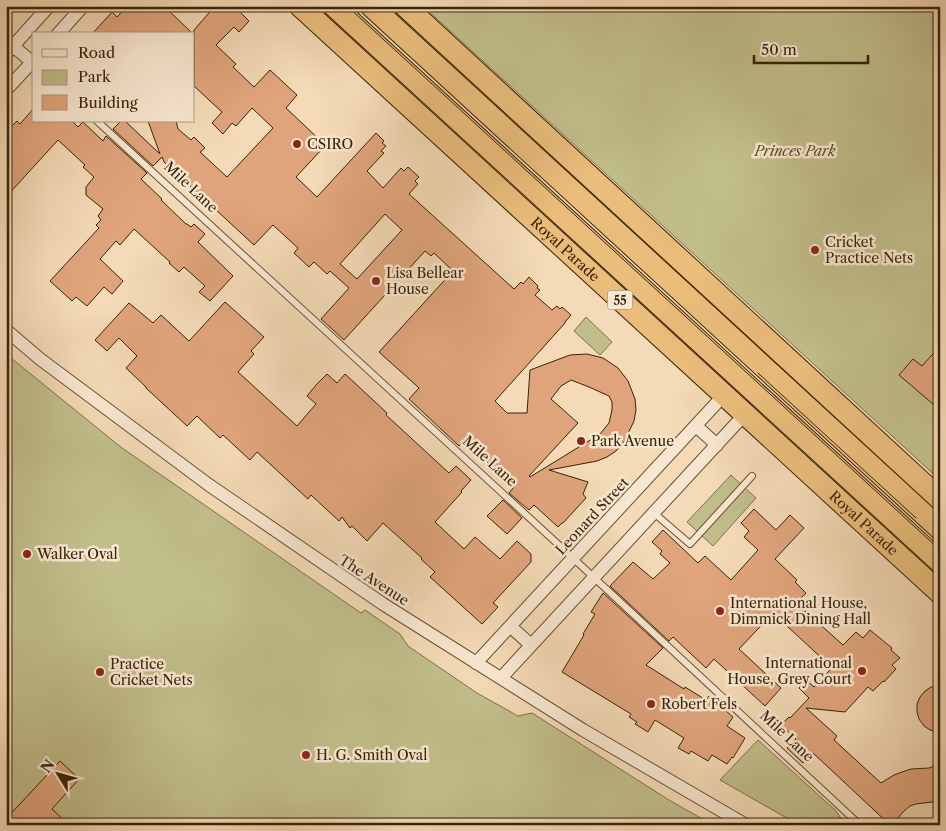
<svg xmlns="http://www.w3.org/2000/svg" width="946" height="831" font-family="'Libre Caslon Text',serif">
<rect width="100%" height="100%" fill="#f4dab6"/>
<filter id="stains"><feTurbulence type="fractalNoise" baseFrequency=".004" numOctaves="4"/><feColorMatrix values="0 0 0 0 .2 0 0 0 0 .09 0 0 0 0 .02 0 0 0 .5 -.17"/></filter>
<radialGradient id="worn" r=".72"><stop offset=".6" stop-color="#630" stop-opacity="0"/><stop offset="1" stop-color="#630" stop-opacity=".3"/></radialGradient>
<path fill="#c1be8a" stroke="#7e7048" d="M 423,6 L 940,6 L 940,480 Z
M 586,317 L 612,342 L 600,355 L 574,331 Z
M 6,354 L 122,448 L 361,613 L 365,610 L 400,634 L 408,646 L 477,693 L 518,716 L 532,713 L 669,800 L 713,825 L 6,825 Z
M 731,475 L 756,498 L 713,546 L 687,522 Z
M 758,740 L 836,811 L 842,820 L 843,825 L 799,825 L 720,780 Z"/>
<path fill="#e0a47c" stroke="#3a2207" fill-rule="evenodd" d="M 127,6 L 164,6 L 193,34 L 92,34 L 112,12 L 117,17 Z
M 215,6 L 234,6 L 249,21 L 239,32 L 234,27 L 216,45 L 236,64 L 233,67 L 254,87 L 270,70 L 297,95 L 286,108 L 324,144 L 321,146 L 323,148 L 296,177 L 317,197 L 376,133 L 384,141 L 382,143 L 386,146 L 381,151 L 384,153 L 367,171 L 383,188 L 401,168 L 404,171 L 408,167 L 419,177 L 415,181 L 418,184 L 409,194 L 514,289 L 521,282 L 523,284 L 529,277 L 538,286 L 537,288 L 540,290 L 535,295 L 552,310 L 557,306 L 560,309 L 562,307 L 571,315 L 565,322 L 565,323 L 495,401 L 507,413 L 527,413 L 530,370 L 570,355 L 587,354 L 603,358 L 618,368 L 628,381 L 635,399 L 636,410 L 634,421 L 624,442 L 616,451 L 607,457 L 597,461 L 549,470 L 588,482 L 583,494 L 586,498 L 563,523 L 562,523 L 558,527 L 534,505 L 529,510 L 509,493 L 514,487 L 464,440 L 459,446 L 409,399 L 419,388 L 379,352 L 453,271 L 434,253 L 431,256 L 425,251 L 344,340 L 321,319 L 349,288 L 330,271 L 327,274 L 314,262 L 309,267 L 294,253 L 298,248 L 273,225 L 254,245 L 164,162 L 162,157 L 153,166 L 113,129 L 121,121 L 125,121 L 160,154 L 148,121 L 176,121 L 178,129 L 191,140 L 194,137 L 205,148 L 200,152 L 227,177 L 273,128 L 252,108 L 236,126 L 232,123 L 223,134 L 212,123 L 222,112 L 194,86 L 194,30 ZM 385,214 L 402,230 L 357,279 L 340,264 ZM 571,380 L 589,387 L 609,396 L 612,402 L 612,410 L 609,423 L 600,434 L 530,477 L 529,476 L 578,423 L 551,399 L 561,386 Z
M 34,108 L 34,121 L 72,121 L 78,127 L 83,122 L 103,141 L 106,136 L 147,173 L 141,179 L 162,199 L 161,200 L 186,224 L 187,224 L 191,227 L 194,224 L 205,234 L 198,242 L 233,276 L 210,301 L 199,292 L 205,286 L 184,267 L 179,272 L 169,263 L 170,262 L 134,229 L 120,245 L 116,241 L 100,259 L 123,281 L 112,294 L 104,287 L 87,306 L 76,297 L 72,301 L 50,281 L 99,228 L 96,225 L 101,220 L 98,216 L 103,209 L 86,195 L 86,187 L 94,177 L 83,167 L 85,165 L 58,140 L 6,197 L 6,132 L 17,121 L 20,124 Z
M 225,302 L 264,337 L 251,351 L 254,354 L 238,372 L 297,426 L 316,404 L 307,396 L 316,385 L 327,374 L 337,383 L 345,374 L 387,413 L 386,415 L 449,473 L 456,466 L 471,480 L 461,491 L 462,492 L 435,522 L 464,549 L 475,537 L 500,559 L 517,541 L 531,554 L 531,562 L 493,603 L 498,607 L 482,624 L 430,577 L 435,572 L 421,559 L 422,558 L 383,523 L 367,541 L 352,526 L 350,528 L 342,517 L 339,521 L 311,495 L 308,499 L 257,452 L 250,460 L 223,435 L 220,438 L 197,416 L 187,426 L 146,388 L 146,387 L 126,368 L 137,356 L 119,338 L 107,351 L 95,340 L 129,303 L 153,323 L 161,315 L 189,341 Z
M 940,346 L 940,373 L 935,379 L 940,383 L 940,410 L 899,375 L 913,359 L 922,366 Z
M 503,500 L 522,518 L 507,534 L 487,516 Z
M 754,509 L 776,530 L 790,515 L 804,528 L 775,559 L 797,580 L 795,582 L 806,593 L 796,603 L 843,645 L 856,632 L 863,638 L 870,630 L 892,648 L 891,650 L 900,658 L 892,665 L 896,669 L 884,682 L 883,681 L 873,691 L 868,687 L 845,712 L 806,708 L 837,736 L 834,740 L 881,783 L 894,775 L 902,772 L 911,769 L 929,768 L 940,764 L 940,801 L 916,804 L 910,806 L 904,811 L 892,825 L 890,825 L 813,753 L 803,763 L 787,748 L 796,739 L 781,725 L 789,717 L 790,718 L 809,698 L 799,688 L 806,680 L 814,687 L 831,669 L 827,665 L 828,664 L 773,613 L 739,649 L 781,688 L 765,706 L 714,659 L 706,668 L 673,637 L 669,641 L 610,586 L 633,562 L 653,579 L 670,563 L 660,554 L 662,551 L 652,542 L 663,530 L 698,563 L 705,556 L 731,580 L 758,550 L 744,537 L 749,531 L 741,523 Z
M 603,593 L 663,648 L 646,665 L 684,689 L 685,687 L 706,700 L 709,696 L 733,717 L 727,726 L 745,738 L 733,758 L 732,757 L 727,764 L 712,755 L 708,761 L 691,751 L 689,754 L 678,748 L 684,738 L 655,720 L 648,732 L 635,724 L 637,722 L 629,717 L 631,714 L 562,672 L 584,635 L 583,634 L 595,614 L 591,612 Z
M 940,685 L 940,733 L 930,730 L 924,726 L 919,719 L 917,712 L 917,704 L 920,697 L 925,691 L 931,687 Z
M 60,761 L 79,779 L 52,809 L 69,825 L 6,825 L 6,819 Z"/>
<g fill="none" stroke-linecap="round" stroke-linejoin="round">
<g stroke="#685033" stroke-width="8">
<path id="service" d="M 97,121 L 560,546 L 860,825
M 654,513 L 690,544 L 752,476"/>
</g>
<g stroke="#685033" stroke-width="14">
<path id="minor" d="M 58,34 L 83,6
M 13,46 L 32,62
M 6,54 L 49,6
M 6,90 L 34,60
M 6,330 L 40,359 L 209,485 L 383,604 L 583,730 L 746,825
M 696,426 L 717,445
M 511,627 L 531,645
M 476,663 L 724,395
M 501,678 L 745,414"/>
</g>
<g stroke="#3a2207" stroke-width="23">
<g id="trunk">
<path id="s1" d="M 300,6 L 940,593"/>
<path d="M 334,6 L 940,562"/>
<path d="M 371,6 L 940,529"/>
<path d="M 405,6 L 940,499"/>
</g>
</g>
<use href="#service" stroke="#f8e7d0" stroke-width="6"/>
<use href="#minor" stroke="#f8e7d0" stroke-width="12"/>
<use href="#trunk" stroke="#eabd7b" stroke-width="21"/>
<path stroke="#3a2207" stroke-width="1" d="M 347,6 L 940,550
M 758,373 L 916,518"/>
</g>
<g fill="#8f2418" stroke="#f8e7d0" stroke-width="2">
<circle cx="297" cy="144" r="5"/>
<circle cx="815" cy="250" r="5"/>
<circle cx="376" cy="281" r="5"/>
<circle cx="581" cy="441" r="5"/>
<circle cx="27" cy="554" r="5"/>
<circle cx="720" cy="611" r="5"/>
<circle cx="862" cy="671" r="5"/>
<circle cx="100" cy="672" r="5"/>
<circle cx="651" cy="704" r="5"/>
<circle cx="306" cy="755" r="5"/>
</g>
<g text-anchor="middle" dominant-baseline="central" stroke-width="5" stroke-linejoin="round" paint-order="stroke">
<rect fill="#f8e7d0" stroke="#735d43" stroke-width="1" x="607.5" y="290.5" width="25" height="19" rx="4"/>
<g font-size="12" font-weight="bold" fill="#3a2207">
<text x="620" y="300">55</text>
</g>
<g font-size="14" fill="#3a2207" stroke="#f8e7d0" text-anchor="start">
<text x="307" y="144">CSIRO</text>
<text x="825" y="242">Cricket<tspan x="825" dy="16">Practice Nets</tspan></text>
<text x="386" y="273">Lisa Bellear<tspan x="386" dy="16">House</tspan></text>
<text x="591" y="441">Park Avenue</text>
<text x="37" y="554">Walker Oval</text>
<text x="730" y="603">International House,<tspan x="730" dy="16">Dimmick Dining Hall</tspan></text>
<text x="852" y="663" text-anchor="end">International<tspan x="852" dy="16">House, Grey Court</tspan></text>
<text x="110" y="664">Practice<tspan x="110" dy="16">Cricket Nets</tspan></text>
<text x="661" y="704">Robert Fels</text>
<text x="316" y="755">H. G. Smith Oval</text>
</g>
<g font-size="14" font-style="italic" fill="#5c4928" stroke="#f8e7d0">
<text x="795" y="151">Princes Park</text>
</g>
<g font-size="14" fill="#3a2207" stroke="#f8e7d0">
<text transform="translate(191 187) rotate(43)">Mile Lane</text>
<text stroke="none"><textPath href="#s1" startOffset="360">Royal Parade</textPath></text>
<text transform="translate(490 461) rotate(42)">Mile Lane</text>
<text transform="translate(592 516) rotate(-47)">Leonard Street</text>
<text stroke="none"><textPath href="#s1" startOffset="765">Royal Parade</textPath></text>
<text transform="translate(374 580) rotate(33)">The Avenue</text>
<text transform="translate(787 736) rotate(43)">Mile Lane</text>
</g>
</g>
<rect width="946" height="831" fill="none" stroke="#f4dab6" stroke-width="25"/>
<rect x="8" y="8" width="931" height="816" fill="none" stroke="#3a2207" stroke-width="2.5"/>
<rect x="12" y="12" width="921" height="806" fill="none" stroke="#3a2207"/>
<rect x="32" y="32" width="162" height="90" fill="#f8e7d0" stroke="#ac9880"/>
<rect x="42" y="49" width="25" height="8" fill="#f8e7d0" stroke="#ac9880"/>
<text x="78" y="58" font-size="15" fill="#3a2207">Road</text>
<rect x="42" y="70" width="25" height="15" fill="#c1be8a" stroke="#ac9880"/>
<text x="78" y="82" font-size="15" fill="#3a2207">Park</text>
<rect x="42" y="95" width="25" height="15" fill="#e0a47c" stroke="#ac9880"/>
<text x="78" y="108" font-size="15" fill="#3a2207">Building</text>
<g transform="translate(58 774) rotate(307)" stroke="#f8e7d0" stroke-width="4" paint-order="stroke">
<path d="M0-4L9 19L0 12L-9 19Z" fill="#3a2207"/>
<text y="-8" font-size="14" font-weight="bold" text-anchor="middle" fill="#3a2207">N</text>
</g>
<path d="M754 55v8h114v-8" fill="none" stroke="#3a2207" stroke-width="2.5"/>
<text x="761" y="55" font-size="15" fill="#3a2207" stroke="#f8e7d0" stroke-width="4" paint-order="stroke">50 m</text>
<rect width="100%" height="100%" filter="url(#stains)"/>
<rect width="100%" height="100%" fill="url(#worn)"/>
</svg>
